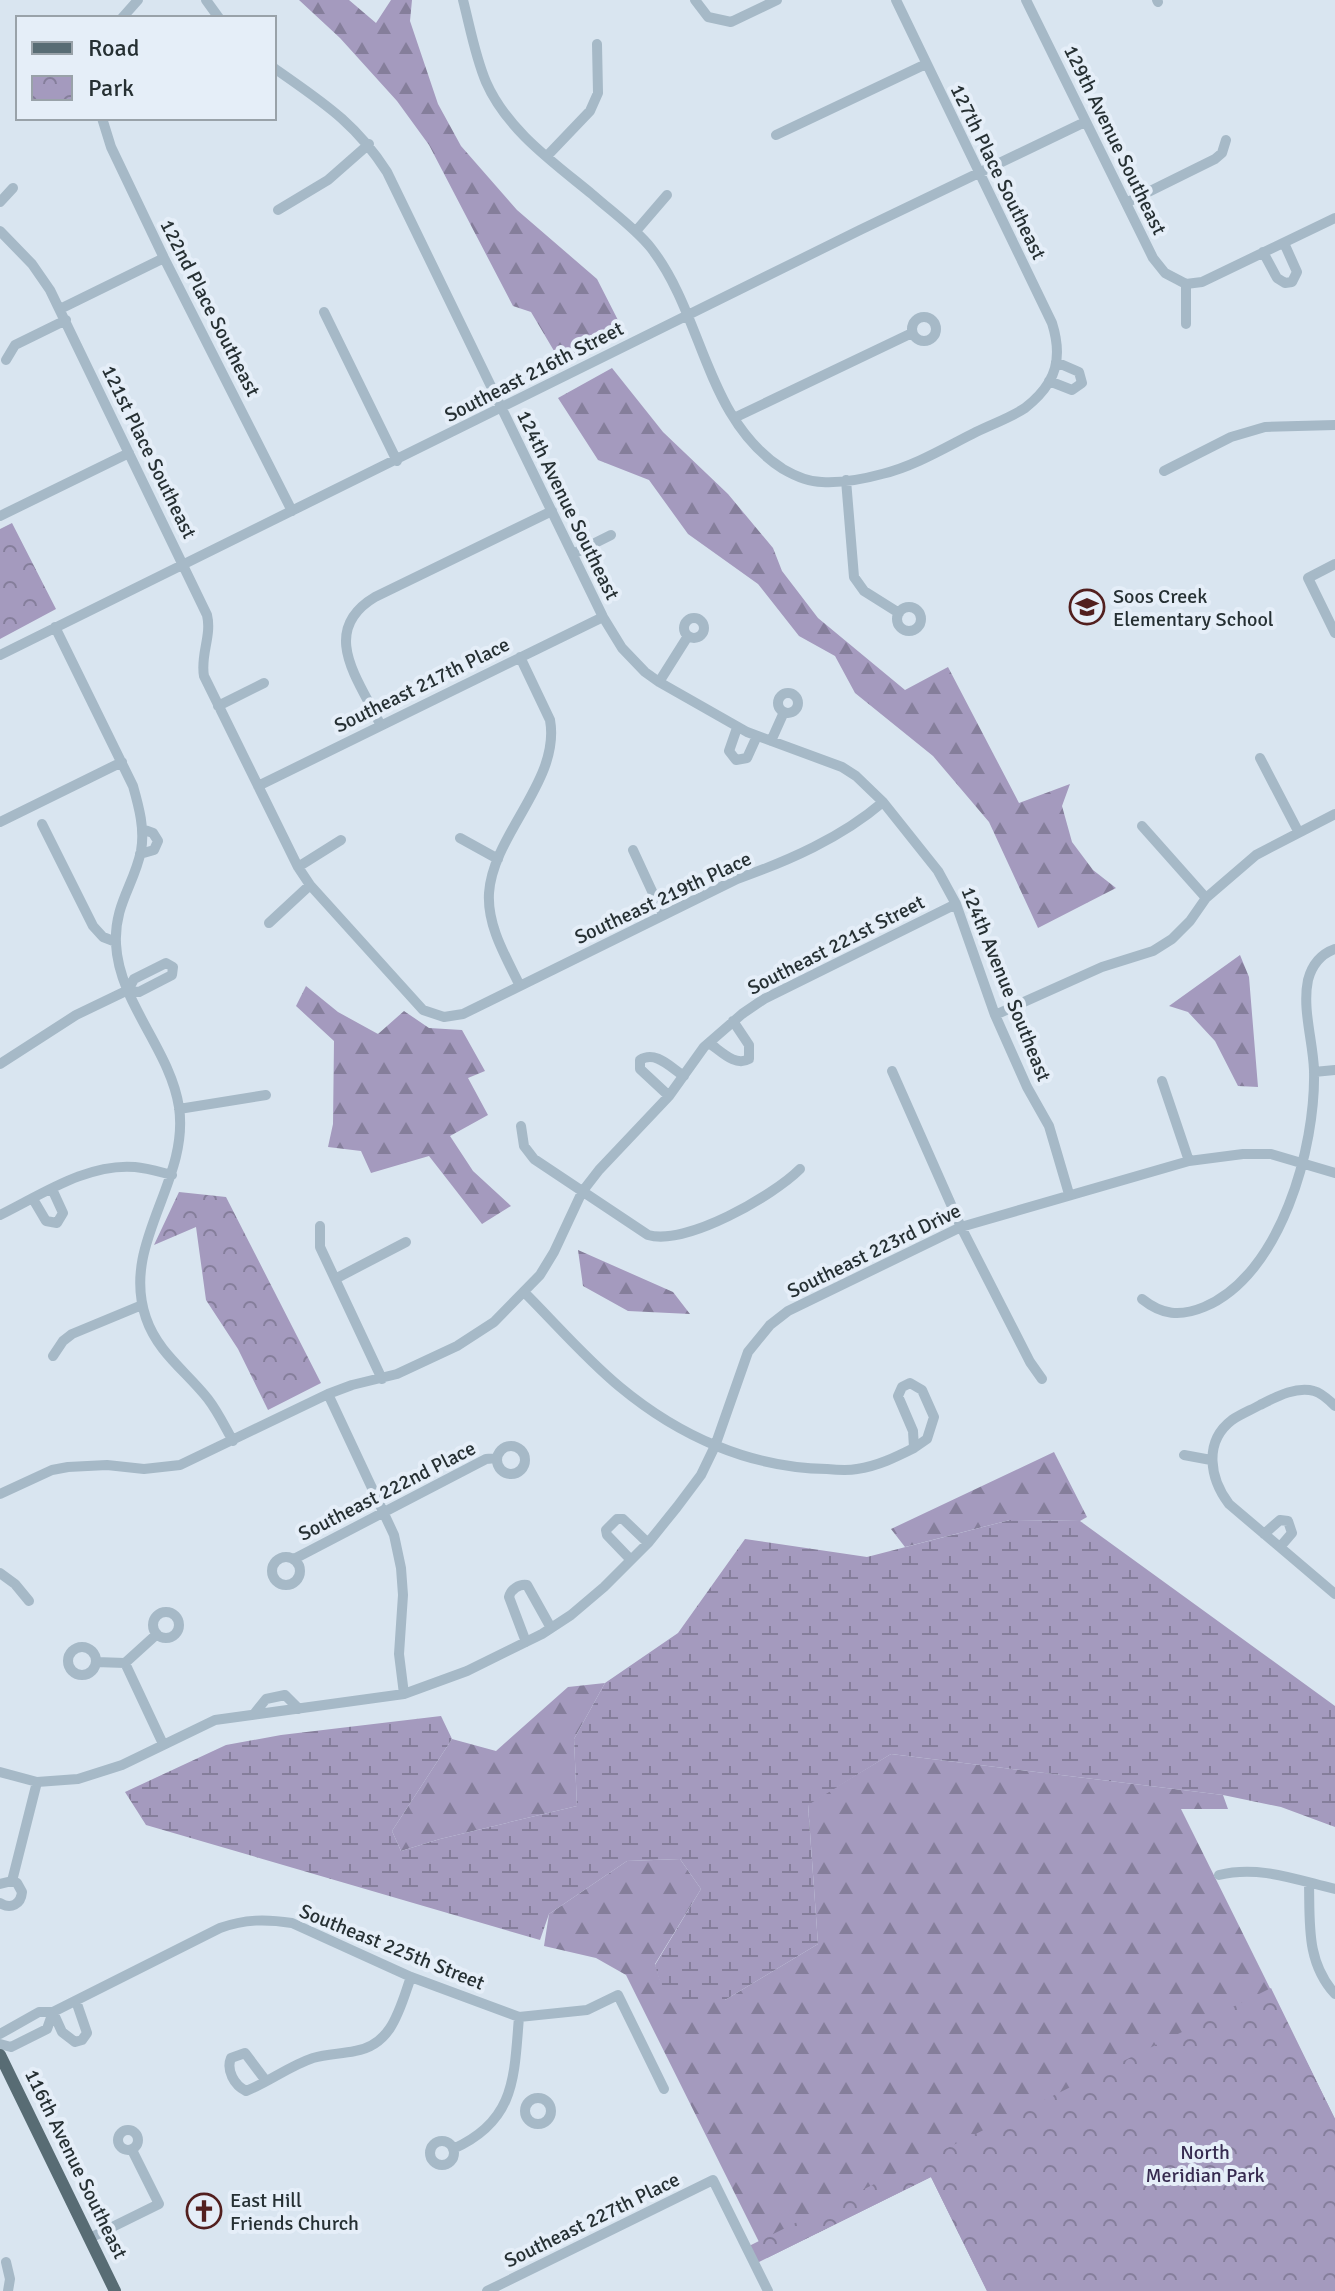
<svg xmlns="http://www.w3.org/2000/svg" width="1335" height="2291" font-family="Signika,sans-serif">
<defs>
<pattern id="forest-firs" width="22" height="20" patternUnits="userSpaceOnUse" patternTransform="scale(2)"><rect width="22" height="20" fill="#a49abe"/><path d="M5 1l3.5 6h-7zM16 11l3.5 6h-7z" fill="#857e9b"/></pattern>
<pattern id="wetland-marsh" width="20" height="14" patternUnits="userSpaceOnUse" patternTransform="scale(2)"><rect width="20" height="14" fill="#a49abe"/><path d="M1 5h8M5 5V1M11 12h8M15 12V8" fill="none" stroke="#857e9b"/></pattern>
<pattern id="park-crowns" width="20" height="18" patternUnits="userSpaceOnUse" patternTransform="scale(2)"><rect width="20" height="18" fill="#a49abe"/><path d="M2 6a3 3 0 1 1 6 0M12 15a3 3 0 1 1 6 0" fill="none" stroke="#857e9b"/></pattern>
</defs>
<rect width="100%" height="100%" fill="#d9e5f0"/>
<path fill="url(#forest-firs)" d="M 299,0 L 349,0 L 376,23 L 391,0 L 412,0 L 410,21 L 438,104 L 461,146 L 517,210 L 597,279 L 621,326 L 560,361 L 531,312 L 513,306 L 429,145 L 397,101 L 340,38 Z
M 612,368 L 663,432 L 728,494 L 773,548 L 782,571 L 818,618 L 905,690 L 948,667 L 1019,803 L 1070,784 L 1062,806 L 1072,842 L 1093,870 L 1116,888 L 1038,928 L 989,822 L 933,756 L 855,693 L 835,656 L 799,636 L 758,584 L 688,534 L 649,480 L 598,460 L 558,398 Z
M 1240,955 L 1249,977 L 1258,1087 L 1238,1086 L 1215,1041 L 1188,1012 L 1169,1006 Z
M 306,986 L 338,1012 L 378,1034 L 404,1011 L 429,1028 L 462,1030 L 485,1071 L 468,1078 L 488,1115 L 450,1136 L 473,1171 L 511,1206 L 482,1224 L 429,1156 L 371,1173 L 361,1151 L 328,1147 L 333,1124 L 334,1041 L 296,1006 Z
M 578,1250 L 673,1292 L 690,1314 L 628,1311 L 583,1286 Z
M 1054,1452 L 1087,1517 L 1080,1521 L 1010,1520 L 905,1547 L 891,1529 Z
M 605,1683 L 574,1739 L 577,1806 L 440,1839 L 401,1851 L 392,1831 L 452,1739 L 496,1751 L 568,1687 Z
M 891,1754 L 1223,1795 L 1228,1809 L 1181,1809 L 1335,2119 L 1335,2291 L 987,2291 L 931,2177 L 767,2258 L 626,1975 L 596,1958 L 544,1946 L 549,1914 L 627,1861 L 680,1859 L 701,1889 L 655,1964 L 666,2000 L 725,2000 L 818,1944 L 808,1804 Z"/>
<path fill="url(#wetland-marsh)" d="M 1010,1520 L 1080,1521 L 1335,1706 L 1335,1827 L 1281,1807 L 1223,1795 L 891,1754 L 808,1805 L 818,1944 L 725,2000 L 665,2000 L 655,1965 L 701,1889 L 680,1859 L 627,1861 L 549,1914 L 540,1940 L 146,1825 L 125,1792 L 226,1745 L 281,1735 L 441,1716 L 452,1739 L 392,1831 L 401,1851 L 440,1839 L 577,1806 L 574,1739 L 605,1683 L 678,1633 L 745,1539 L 867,1557 Z"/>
<path fill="url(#park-crowns)" d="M 12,523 L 56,609 L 0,639 L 0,529 Z
M 179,1192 L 226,1197 L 321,1383 L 268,1410 L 238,1349 L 206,1300 L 196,1227 L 154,1245 Z
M 1271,1988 L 1335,2119 L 1335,2291 L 987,2291 L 931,2177 L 753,2265 L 745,2248 Z"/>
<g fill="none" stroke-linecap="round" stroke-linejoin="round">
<path stroke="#a6b9c7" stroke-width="10" d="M 206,0 L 219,18
M 463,0 C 470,27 475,56 486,82 C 507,130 553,162 593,195 C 612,212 635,228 651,248 C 704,316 705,419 783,469 C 795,476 808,482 822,482 C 841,483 864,479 882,474 C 915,466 946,447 976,432 C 992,424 1010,418 1025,408 C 1034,401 1043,392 1049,382 C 1060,364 1058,342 1052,323 L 896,0
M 695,0 L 708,17 L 731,22 L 777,0
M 1026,0 L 1153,258 L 1165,273 L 1186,284
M 1157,0 L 1158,2
M 122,18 L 138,0
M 274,68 C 322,102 355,122 387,172 L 603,617 L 622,648 L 645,672 L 659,682 L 747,732 L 842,767 L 856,776 L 883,802 L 938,871 L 956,904 L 995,1015 L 1027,1087 L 1049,1126 L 1069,1194
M 102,118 L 111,147 L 164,258 L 292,511
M 776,135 L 926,64
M 547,156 L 590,111 L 598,93 L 597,44
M 0,202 L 13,188
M 1126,203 L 1215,159 L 1222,153 L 1226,140
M 278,210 L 328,180 L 369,144
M 0,231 L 32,264 L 50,290 L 207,615 C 212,636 200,655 204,676 L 298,867 L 310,885 L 423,1010 L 444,1017 L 463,1014 L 737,879 C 788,861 841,838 883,802
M 636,231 L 667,195
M 1263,252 L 1277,278 L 1285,283 L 1292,282 L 1297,272 L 1284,243
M 1186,284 L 1202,282 L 1335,218
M 1186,284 L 1186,324
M 60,309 L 164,258
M 324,312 L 397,461
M912 329a12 12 0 1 1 24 0a12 12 0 1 1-24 0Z
M 6,360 L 15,345 L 66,320
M 1049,381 L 1072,390 L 1082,383 L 1079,372 L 1056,362
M 734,418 L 912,333
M 1164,471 L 1231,437 L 1265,427 L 1335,425
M 846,480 L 854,577 L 864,591 L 899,613
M 0,516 L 129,453
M 573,554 L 611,535
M 1335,564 L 1308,578 L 1335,633
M897 619a12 12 0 1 1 24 0a12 12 0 1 1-24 0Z
M684 628a10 10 0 1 1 20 0a10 10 0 1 1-20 0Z
M 55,627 L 133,786 C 139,807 145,829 141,851 C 134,885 114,905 116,944 C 119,1003 170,1049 179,1107 C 190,1182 120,1243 146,1318 C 158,1353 186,1371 208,1399 C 218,1412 225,1427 233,1441
M 0,655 L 860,230 L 1085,122
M 659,682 L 688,636
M778 703a10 10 0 1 1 20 0a10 10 0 1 1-20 0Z
M 218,706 L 264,683
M 380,724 C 359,680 318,631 375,597 L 552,511
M 737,728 L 729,751 L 736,760 L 747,758 L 757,736
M 771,741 L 784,712
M 1260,758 L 1298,831
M 258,786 L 603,617
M 0,822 L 122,762
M 42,824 L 93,926 L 103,937 L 116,942
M 1142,826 L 1206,898
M 460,838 L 498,859
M 633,850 L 663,915
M 140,854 L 154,850 L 158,841 L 153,833 L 142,829
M 298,867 L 341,840
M 269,923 L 310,885
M 520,986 C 506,957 487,926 489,893 C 493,834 561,780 550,720 L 520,657
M 995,1015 L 1102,967 L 1153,951 L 1172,939 L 1190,921 L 1206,898 L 1256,855 L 1335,814
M 709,1043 C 721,1051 735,1067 749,1059 L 749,1045 L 733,1021
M 0,1064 L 76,1015 L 128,990 L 139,992 L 172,975 L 173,967 L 166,963 L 134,979 L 128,990
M 892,1071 L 961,1227 L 1030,1362 L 1042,1379
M 1314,1072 L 1335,1070
M 1162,1081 L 1189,1161
M 669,1096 L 640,1069 L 640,1060 C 656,1050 671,1068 684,1076
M 179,1109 L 266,1095
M 521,1126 L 524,1146 L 534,1159 L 648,1235 C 686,1246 773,1196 800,1169
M 33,1199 L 46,1221 L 57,1223 L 63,1213 L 52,1189
M 0,1215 C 41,1195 87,1163 135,1167 C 147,1168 160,1172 172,1175
M 320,1226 L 320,1247 L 382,1379
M 335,1279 L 406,1242
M 524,1292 C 556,1324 586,1359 620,1387 C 679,1436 750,1468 827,1469 C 837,1470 847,1471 857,1469 C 878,1466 896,1457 914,1448 L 913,1431 L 898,1396 L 902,1387 L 910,1383 L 922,1390 L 934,1417 L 927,1439 L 914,1448
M 1142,1299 C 1162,1315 1180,1317 1204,1307 C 1281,1275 1316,1147 1314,1070 C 1313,1041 1302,1009 1308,980 C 1312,965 1321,954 1335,949
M 53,1356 L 63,1341 L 72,1334 L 142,1305
M 328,1394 L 394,1535 L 401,1568 L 403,1595 L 399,1654 L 404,1694
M 1335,1406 C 1330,1401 1322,1393 1314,1391 C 1296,1386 1276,1397 1260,1405 C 1251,1410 1241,1414 1232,1420 C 1203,1442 1210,1479 1229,1504 L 1335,1594
M497 1460a14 14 0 1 1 28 0a14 14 0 1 1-28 0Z
M 1184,1455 L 1211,1460
M 0,1494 L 52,1470 L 68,1467 L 107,1465 L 144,1469 L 180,1465 L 328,1394 L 352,1385 L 397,1374 L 457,1346 L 494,1322 L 540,1275 L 554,1252 L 582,1192 L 599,1170 L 669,1096 L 704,1047 L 742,1014 L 764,999 L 956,904
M 1264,1534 L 1280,1520 L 1288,1521 L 1292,1533 L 1280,1547
M272 1571a14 14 0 1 1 28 0a14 14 0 1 1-28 0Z
M 294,1559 L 486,1459 L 497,1458
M 631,1560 L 607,1535 L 606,1530 L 617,1519 L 623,1519 L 648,1543
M 0,1573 L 15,1584 L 29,1601
M153 1625a13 13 0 1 1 26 0a13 13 0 1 1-26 0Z
M 526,1642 L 509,1597 C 511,1589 519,1584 527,1585 L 551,1628
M68 1661a14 14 0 1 1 28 0a14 14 0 1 1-28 0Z
M 96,1662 L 125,1663 L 157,1634
M 125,1663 L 163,1744
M 254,1714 L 266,1699 L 285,1695 L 299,1709
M 0,1772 L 37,1782 L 78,1779 L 122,1765 L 215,1720 L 404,1694 L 467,1671 L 542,1634 L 571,1615 L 604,1587 L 648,1543 L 677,1507 L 701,1475 L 715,1446 L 748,1352 L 770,1325 L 788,1311 L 961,1227 L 1189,1161 L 1243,1154 L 1271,1154 L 1335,1173
M 1219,1875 C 1259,1865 1297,1880 1335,1889
M 12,1881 L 37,1782
M 1309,1883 C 1310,1924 1306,1962 1335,1994
M 0,1884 L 12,1881 L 17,1883 L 22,1892 C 21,1904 11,1910 0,1903
M 76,2001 L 87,2033 L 82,2040 L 75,2042 L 62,2032 L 53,2012 L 220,1928 C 245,1919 266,1919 292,1923 L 411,1977 L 519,2017 L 587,2010 L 618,1995 L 664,2089
M 0,2034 L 39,2012 L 53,2012 L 47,2029 L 11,2047 L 0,2044
M 266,2081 L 245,2053 L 231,2058 C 226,2070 234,2085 246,2091 C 269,2082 289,2066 313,2058 C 327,2054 341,2054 355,2051 C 393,2045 400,2007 411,1977
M525 2111a13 13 0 1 1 26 0a13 13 0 1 1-26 0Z
M118 2140a10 10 0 1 1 20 0a10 10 0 1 1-20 0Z
M430 2153a12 12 0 1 1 24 0a12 12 0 1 1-24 0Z
M 453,2149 C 516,2121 514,2077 519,2017
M 90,2238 L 159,2204 L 132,2150
M 6,2262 L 10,2279 L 8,2291
M 487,2291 L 713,2180 L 768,2291"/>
<path stroke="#586c74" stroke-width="12" d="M 0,2055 L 115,2291"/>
</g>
<defs>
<g id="school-ring" transform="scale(1.8)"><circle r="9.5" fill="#e5eef8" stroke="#521f1e" stroke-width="1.5"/><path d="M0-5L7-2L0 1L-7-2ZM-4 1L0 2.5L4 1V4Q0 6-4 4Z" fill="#521f1e"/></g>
<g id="church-ring" transform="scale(1.8)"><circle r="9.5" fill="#e5eef8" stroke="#521f1e" stroke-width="1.5"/><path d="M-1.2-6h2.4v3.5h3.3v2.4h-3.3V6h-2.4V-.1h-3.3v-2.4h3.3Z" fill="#521f1e"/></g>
</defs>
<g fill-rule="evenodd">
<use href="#school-ring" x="1087" y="607"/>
<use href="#church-ring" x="204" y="2211"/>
</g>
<g text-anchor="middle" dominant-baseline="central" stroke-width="8" stroke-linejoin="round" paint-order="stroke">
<g font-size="20" fill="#263033" stroke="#e5eef8">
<text transform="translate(1115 140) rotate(64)">129th Avenue Southeast</text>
<text transform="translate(998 172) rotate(64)">127th Place Southeast</text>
<text transform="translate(210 308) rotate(63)">122nd Place Southeast</text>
<text transform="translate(534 372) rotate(-27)">Southeast 216th Street</text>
<text transform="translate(149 452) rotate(64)">121st Place Southeast</text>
<text transform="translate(568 505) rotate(64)">124th Avenue Southeast</text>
<text transform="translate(422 685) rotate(-26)">Southeast 217th Place</text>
<text transform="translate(663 898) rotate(-25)">Southeast 219th Place</text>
<text transform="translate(836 945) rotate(-27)">Southeast 221st Street</text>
<text transform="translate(1006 984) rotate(68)">124th Avenue Southeast</text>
<text transform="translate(874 1251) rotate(-26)">Southeast 223rd Drive</text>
<text transform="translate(387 1491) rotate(-27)">Southeast 222nd Place</text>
<text transform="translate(392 1947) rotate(22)">Southeast 225th Street</text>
<text transform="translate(76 2164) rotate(64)">116th Avenue Southeast</text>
<text transform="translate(592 2220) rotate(-26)">Southeast 227th Place</text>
</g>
<g font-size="20" fill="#263033" stroke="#e5eef8" text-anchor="start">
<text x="1113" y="596">Soos Creek<tspan x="1113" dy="23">Elementary School</tspan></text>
<text x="230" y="2200">East Hill<tspan x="230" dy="23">Friends Church</tspan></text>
</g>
<g font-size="20" fill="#372b50" stroke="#e5eef8">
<text x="1205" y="2152">North<tspan x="1205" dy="23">Meridian Park</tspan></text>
</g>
</g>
<rect x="16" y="16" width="260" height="104" fill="#e5eef8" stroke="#99a2a9" stroke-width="2"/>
<rect x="32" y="42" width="40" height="12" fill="#586c74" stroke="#99a2a9" stroke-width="2"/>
<text x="88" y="56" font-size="24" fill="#263033">Road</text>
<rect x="32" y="76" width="40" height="24" fill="url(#park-crowns)" stroke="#99a2a9" stroke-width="2"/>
<text x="88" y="96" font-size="24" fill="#263033">Park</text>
</svg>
